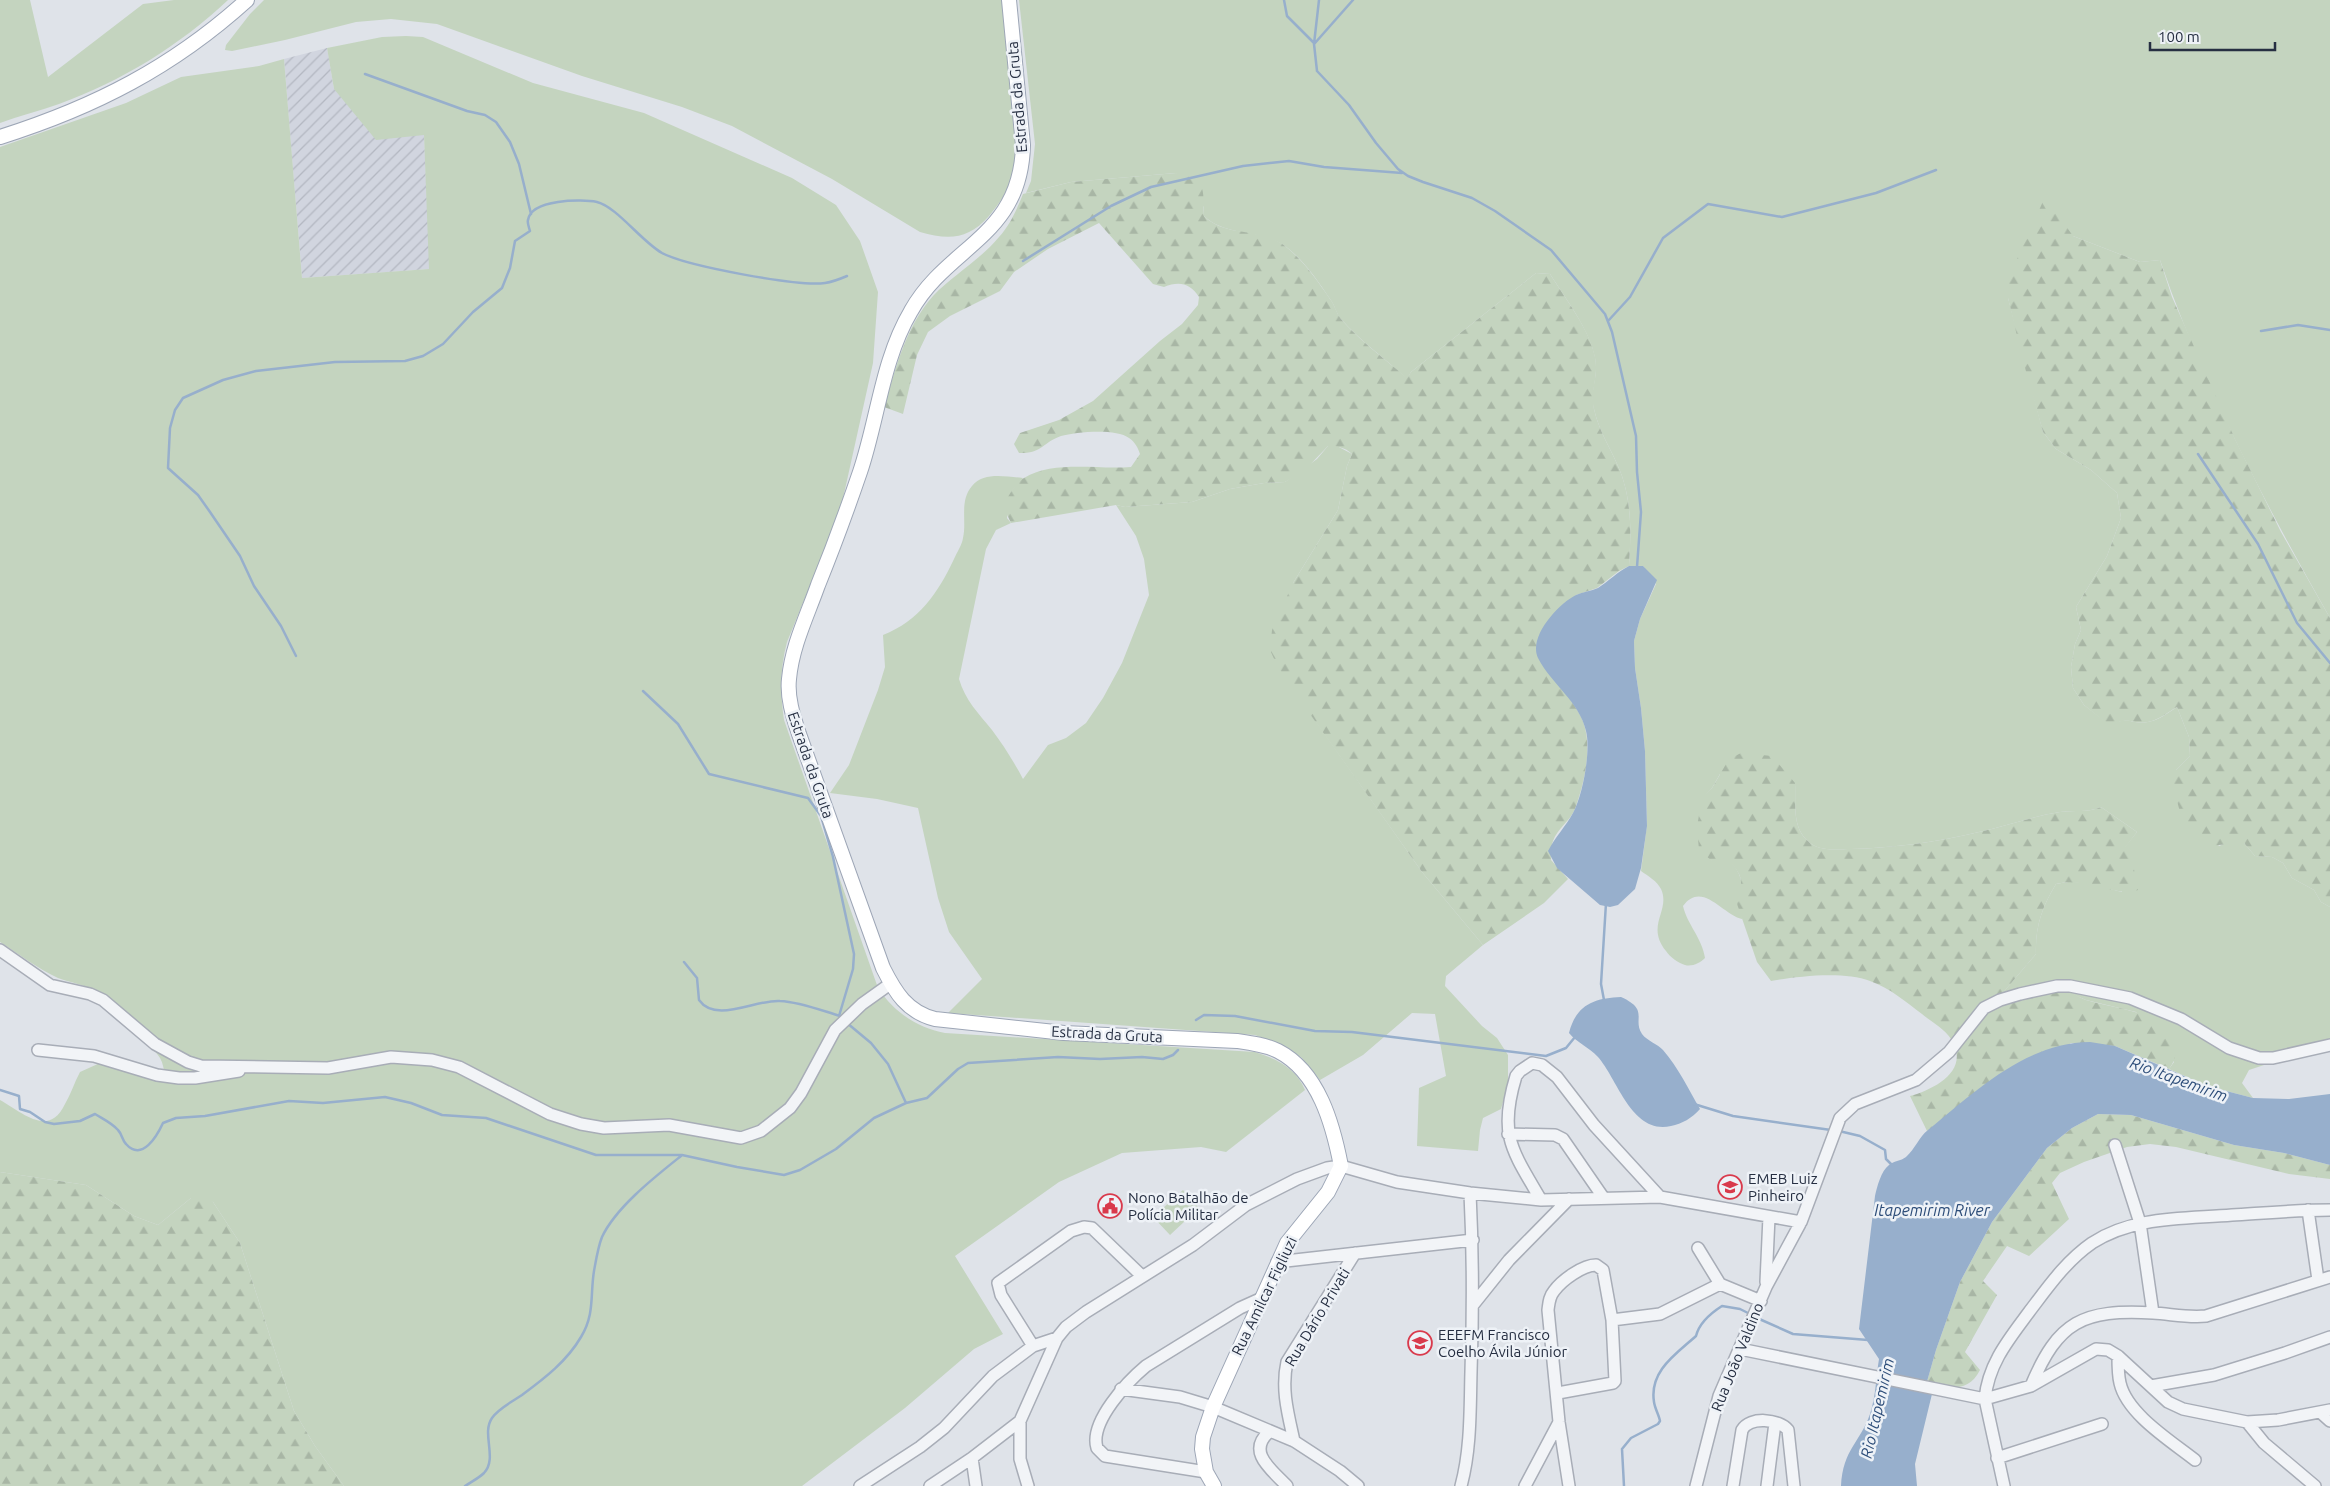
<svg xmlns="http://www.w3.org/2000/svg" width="2330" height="1486" font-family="Ubuntu,sans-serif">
<defs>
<pattern id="industrial-furrows" width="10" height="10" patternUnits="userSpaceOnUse" patternTransform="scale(1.25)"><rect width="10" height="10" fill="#d1d5df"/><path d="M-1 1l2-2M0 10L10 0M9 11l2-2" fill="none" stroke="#b3b7c1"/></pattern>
<pattern id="forest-firs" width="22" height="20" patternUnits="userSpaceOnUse" patternTransform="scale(1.25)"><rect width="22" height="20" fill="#c4d4bf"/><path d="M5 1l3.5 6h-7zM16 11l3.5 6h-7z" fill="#a8b6a5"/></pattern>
</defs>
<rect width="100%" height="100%" fill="#dfe3e9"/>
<path fill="url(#industrial-furrows)" d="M 327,48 L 334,89 L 424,135 L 430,269 L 302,278 L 284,59 Z"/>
<path fill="#c4d4bf" d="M 0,0 L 30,0 L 48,77 L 143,4 L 174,0 L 228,0 C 179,46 122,81 59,104 C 39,111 19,116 0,123 Z
M 264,0 L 1003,0 C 1008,50 1020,102 1017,152 C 1017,159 1017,168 1015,174 C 1009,189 999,204 989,216 C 968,240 948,240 920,232 L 832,179 L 732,126 L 682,107 L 582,76 L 437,24 L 391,19 L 356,22 L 285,40 L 232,51 L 225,50 L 226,45 L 250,14 Z
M 1019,0 L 2330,0 L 2330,618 C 2265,504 2203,385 2160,260 L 2140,262 L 2073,236 L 2008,298 L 2043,432 L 2056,449 L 2091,470 L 2117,493 L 2121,518 L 2107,556 L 2076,607 L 2081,630 L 2075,644 L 2071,667 L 2073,688 L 2084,705 L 2110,725 C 2130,715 2131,725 2148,722 C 2159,720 2168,713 2177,707 L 2189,737 L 2190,756 L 2176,770 L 2219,846 L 2229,842 L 2244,843 L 2255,856 L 2272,857 L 2283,863 L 2292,878 L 2314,890 L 2321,902 L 2330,907 L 2330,1049 L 2285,1058 L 2249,1070 L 2242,1083 L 2253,1098 L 2207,1086 L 2169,1069 L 2174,1062 L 2136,1012 L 2086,1000 L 2061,989 L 1989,1009 L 2036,954 C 2035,927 2042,907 2056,884 C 2078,878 2101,886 2122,892 L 2124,848 L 2137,832 L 2101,807 C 2088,813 2074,810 2060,812 C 2033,816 2006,826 1979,832 C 1938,842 1893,848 1851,849 C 1839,849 1823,851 1813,845 C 1791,831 1796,806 1795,783 L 1720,774 L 1712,788 L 1702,798 L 1712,861 L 1730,861 C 1747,878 1741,895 1742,919 C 1723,915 1702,880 1683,906 C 1687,924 1702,938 1705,958 C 1700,963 1692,967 1685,965 C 1678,963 1670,957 1666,951 C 1645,925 1671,911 1661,889 C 1657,881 1648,876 1641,871 L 1647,825 L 1645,751 L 1641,708 L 1635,668 L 1634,641 L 1640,619 L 1656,584 L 1643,566 L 1629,566 C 1631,536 1632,506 1622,476 C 1614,453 1599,433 1594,409 C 1589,390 1599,378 1595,358 C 1590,330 1565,298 1550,274 L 1536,273 L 1411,372 L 1407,379 C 1386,359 1360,341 1341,319 C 1336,314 1335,305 1330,299 C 1318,281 1303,259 1285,246 C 1261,229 1226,237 1204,216 L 1204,207 L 1176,173 L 1071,182 L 1026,193 L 1031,181 L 1035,144 Z
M 406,36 L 423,37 L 533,83 L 644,113 L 792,178 L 836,205 L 860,241 L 878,292 L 873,363 L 840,512 L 787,642 C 780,668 780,693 784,720 L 878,988 C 894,1012 916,1027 945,1033 L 1255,1052 C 1277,1059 1296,1068 1305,1090 L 1226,1152 L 1201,1147 L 1122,1153 L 1059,1182 L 955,1256 L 1003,1334 L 974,1349 L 905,1408 L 802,1486 L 344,1486 L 315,1446 L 294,1411 L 240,1243 L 213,1202 L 191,1198 L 158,1225 L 134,1216 L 86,1185 L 0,1172 L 0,1100 C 23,1113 49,1138 65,1104 C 71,1094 74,1083 80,1072 L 100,1063 L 119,1065 L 161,1082 L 165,1076 C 164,1070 163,1063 160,1058 C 151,1044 111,999 98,992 C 83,984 72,983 58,978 C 38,969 19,954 0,942 L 0,147 L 126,103 L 181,77 L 259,66 L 284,59 L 302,278 L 429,269 L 424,135 L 376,140 L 334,89 L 327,48 L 382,37 Z
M 1328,446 L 1337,446 L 1352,454 L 1347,466 L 1338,510 L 1293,583 L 1312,716 L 1422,872 L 1483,945 L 1446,976 L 1445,986 L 1482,1026 L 1497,1038 L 1508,1055 L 1508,1084 L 1501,1109 L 1483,1118 L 1480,1130 L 1478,1151 L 1417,1146 L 1419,1088 L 1446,1076 L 1435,1014 L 1412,1013 L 1363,1055 L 1320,1080 L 1302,1058 L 1287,1047 L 1255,1035 L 948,1013 L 982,979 L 949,932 L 938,898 L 918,808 L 877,799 L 830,793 L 849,765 L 878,690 L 885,667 L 883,635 C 919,621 938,593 954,559 C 957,552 962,545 963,538 C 967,521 959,501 972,486 C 984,471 1007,477 1023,478 L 1011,492 L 1007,518 L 1011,523 L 996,530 L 986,549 L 959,679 C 965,700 979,714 992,730 C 1004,746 1014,762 1023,779 L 1048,745 L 1066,738 L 1086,723 L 1103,698 L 1122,663 L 1149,595 L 1144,559 L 1136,536 L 1116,505 L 1125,507 L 1192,502 L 1230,489 L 1264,483 L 1285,482 L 1317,459 Z
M 1183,1190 L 1199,1208 L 1170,1235 L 1153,1217 Z"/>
<path fill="url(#forest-firs)" d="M 1176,173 C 1207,179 1203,188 1204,216 C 1226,238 1262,227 1285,246 C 1303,260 1317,280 1330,299 C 1335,305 1336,313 1341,319 C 1357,338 1387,361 1407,378 L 1411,372 L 1536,273 L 1550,274 C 1565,298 1590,330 1595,357 C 1599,376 1590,391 1594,409 C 1599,433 1614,453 1622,476 C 1632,506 1631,536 1629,566 L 1619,571 L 1597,588 L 1576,595 L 1538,657 C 1551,676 1568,693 1579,713 C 1595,740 1585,781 1575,809 C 1570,821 1557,829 1553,841 C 1551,846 1552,854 1551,860 L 1568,879 L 1544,903 L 1483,945 L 1422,872 L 1288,683 L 1276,663 L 1270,650 L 1272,630 L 1293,583 L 1338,510 L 1347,466 L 1352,454 C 1345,447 1336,446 1328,446 L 1304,471 L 1285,482 L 1264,483 L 1230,489 L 1192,502 L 1125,507 L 1116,505 L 1011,523 L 1003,506 C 1008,497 1015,483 1024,478 C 1054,460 1097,470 1131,467 L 1140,454 C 1138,448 1135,442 1129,438 C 1116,428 1076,432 1061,436 C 1043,442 1042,454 1019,453 L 1014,444 L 1020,433 L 1059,420 L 1093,401 L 1160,341 L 1182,324 L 1198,305 L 1199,297 C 1190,283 1179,281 1164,287 L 1153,284 L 1099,223 L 1048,249 L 1014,272 L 1000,291 L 950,316 L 928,332 L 917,355 L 903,414 L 884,407 C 896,368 905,328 933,296 C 953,275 980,260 999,237 C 1010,225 1017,209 1023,194 L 1071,182 Z
M 2045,197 L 2073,236 L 2140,262 L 2160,260 L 2172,297 L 2235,439 L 2281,532 L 2330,618 L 2330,907 L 2321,902 L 2314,890 L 2292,878 L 2283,863 L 2272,857 L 2255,856 L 2244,843 L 2206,846 L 2189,832 L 2180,812 L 2173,786 L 2176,770 L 2190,756 L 2189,737 L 2177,707 C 2168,712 2159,720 2148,722 C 2131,725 2130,715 2110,726 L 2084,705 L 2073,688 L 2071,667 L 2075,644 L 2081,630 L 2076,607 L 2107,556 L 2121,518 L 2117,493 L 2091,470 L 2056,449 L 2043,432 L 2022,357 L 2008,298 L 2007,281 Z
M 1741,753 L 1772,756 L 1795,783 C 1796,806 1791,831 1813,845 C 1824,851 1839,849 1851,849 C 1893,848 1938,842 1979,832 C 2006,826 2033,816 2060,812 C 2074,810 2088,813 2101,807 L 2137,832 L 2124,849 L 2132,859 L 2138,890 C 2117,898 2085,876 2056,884 C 2042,907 2035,927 2036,954 L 1990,1008 C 2002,1003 2049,988 2061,989 C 2069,990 2078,997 2086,1000 C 2102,1005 2119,1007 2135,1012 C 2159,1020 2189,1043 2169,1069 L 2115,1046 L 2071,1043 L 1927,1131 L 1910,1096 C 1935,1089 1971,1070 1951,1039 C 1945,1029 1930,1021 1922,1014 C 1906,1002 1890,988 1870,981 C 1844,971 1799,976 1771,981 L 1757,962 L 1735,898 C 1746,884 1741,873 1729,861 L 1712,861 L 1699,850 L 1697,827 L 1702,797 L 1712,788 L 1729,759 Z
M 2098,1114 L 2131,1115 L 2234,1145 L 2284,1153 L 2330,1165 L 2330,1179 L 2289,1174 L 2176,1147 L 2150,1144 L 2127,1147 L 2084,1162 L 2060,1173 L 2052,1183 L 2069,1219 L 2029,1256 L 2007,1246 L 1983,1281 L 1997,1295 L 1965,1352 L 1980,1370 C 1968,1394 1948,1387 1926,1385 L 1936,1350 L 1960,1282 L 1992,1222 L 2047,1148 L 2072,1128 Z
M 0,1172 L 86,1185 L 134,1216 L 158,1225 L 191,1198 L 203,1195 L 213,1202 L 240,1243 L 294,1411 L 315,1446 L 344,1486 L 0,1486 Z"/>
<path fill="#97afcc" d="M 1629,566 L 1643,566 L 1657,580 L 1640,619 L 1634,641 L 1635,668 L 1641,708 L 1645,751 L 1647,826 L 1641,868 L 1635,889 L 1618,905 L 1610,907 L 1600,905 L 1557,868 L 1548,851 C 1555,837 1566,826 1573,813 C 1583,795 1591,750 1586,731 C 1579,701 1552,685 1538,658 C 1528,637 1558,604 1576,595 C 1583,592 1591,591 1598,588 C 1609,581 1617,572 1629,566 Z
M 1621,997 C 1650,1010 1632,1019 1642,1034 C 1647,1041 1658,1044 1663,1050 C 1678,1067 1689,1090 1700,1109 C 1692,1118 1682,1124 1671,1126 C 1632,1135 1618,1080 1598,1057 C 1589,1047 1577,1043 1569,1033 C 1576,1005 1594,998 1621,997 Z
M 2090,1042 L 2115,1046 L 2207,1086 L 2253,1098 L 2289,1099 L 2330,1094 L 2330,1165 L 2284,1153 L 2234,1145 L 2131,1115 L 2098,1114 L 2072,1128 L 2047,1148 L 1992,1222 L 1960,1282 L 1936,1350 L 1926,1385 L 1932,1394 L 1915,1464 L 1917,1486 L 1841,1486 C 1843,1449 1860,1443 1870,1414 C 1876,1396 1876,1377 1879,1359 L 1859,1329 L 1875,1196 C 1877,1187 1881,1171 1889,1165 C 1893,1161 1901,1161 1906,1157 C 1915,1149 1919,1137 1928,1130 C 1976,1091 2025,1043 2090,1042 Z"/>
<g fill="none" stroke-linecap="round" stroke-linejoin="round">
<path stroke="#97afcc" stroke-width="2.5" d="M 1284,0 L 1287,16 L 1314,43
M 1319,0 L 1314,44 L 1317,71 L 1349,105 L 1376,143 L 1398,169 L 1408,176 L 1423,182 L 1472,198 L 1495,211 L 1551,250 L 1605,314 L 1612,332 L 1636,436 L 1637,472 L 1641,512 L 1637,567
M 1315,43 L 1353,0
M 365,74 L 467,111 L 485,115 L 496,122 L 510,142 L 519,164 L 531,214
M 1023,261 L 1111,206 L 1151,187 L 1243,166 L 1289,161 L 1324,167 L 1402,173
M 1608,321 L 1630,297 L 1663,238 L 1708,204 L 1782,217 L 1876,193 L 1936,170
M 2261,331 L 2298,325 L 2330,330
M 2198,454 L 2258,544 L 2297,623 L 2330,663
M 296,656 L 281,626 L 254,586 L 240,556 L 210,512 L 198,495 L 168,468 L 170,428 L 175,410 L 183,398 L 223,380 L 256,371 L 335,362 L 405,361 L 423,356 L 443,344 L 473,312 L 502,288 L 510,268 L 515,241 L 530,231 C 529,227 527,223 528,220 C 531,199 582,199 597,202 C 617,207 641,241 662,253 C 686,266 799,287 825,283 C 832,282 840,279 847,276
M 643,691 L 678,724 L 709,774 L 808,798 L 821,816 L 833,857 L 854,954 L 853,969 L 839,1016
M 684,962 L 697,978 L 699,1000 C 716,1024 756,999 780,1001 C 800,1002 820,1010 840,1016
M 1604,1000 L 1601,984 L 1606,903
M 1196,1020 L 1204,1015 L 1235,1016 L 1315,1031 L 1352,1032 L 1546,1056 L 1566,1048 L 1575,1037
M 847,1023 L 871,1043 L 888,1064 L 906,1103
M 0,1090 L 19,1096 L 20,1109 L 30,1112 L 45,1122 L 54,1124 L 80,1121 L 95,1114 C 103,1119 112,1123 118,1130 C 122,1134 122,1140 126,1144 C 142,1162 157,1136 163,1123 L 176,1118 L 205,1116 L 289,1101 L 323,1103 L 385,1097 L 411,1103 L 442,1115 L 486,1118 L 596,1155 L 682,1155 L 737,1167 L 784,1175 L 800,1170 L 836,1149 L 874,1118 L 906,1103 L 927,1098 L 958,1069 L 968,1063 L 1058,1057 L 1100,1059 L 1142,1057 L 1163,1059 L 1173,1055 L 1178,1050
M 1694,1104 L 1733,1116 L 1831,1130
M 1839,1131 L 1860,1136 L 1885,1150 L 1886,1159 L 1893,1166
M 1757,1318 L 1793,1334 L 1868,1340
M 465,1486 C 471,1482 479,1478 484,1473 C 498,1458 481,1434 492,1418 C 499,1408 512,1402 522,1395 C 545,1378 567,1361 581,1337 C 595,1314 590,1295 594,1271 C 596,1260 598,1247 602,1237 C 616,1207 656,1176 681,1156
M 1624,1486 L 1622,1449 L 1631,1438 L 1658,1424 L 1660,1421 C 1659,1415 1655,1409 1654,1402 C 1649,1371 1676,1354 1696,1336 C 1699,1324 1711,1313 1722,1306 L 1740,1309 L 1750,1314"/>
<g stroke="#a8adb7" stroke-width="14">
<path id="minor" d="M 0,950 L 50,985 L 90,994 L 103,1000 L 155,1044 L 188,1062 L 201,1066 L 328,1068 L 391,1057 L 432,1060 L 459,1067 L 550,1114 L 581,1124 L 604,1128 L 669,1125 L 741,1138 L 761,1131 L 790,1108 L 801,1093 L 835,1030 L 862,1004 L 890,984
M 38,1050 L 94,1056 L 157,1075 L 179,1078 L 195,1078 L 239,1071
M 1508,1134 L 1555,1135 L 1563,1139 L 1603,1197
M 2115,1145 L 2140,1223 L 2153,1313
M 1541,1200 C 1512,1150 1498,1135 1516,1076 L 1520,1071 L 1532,1063 L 1542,1065 L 1557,1077 L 1594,1125 L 1660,1197
M 2308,1210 L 2318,1280
M 1698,1248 L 1720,1284 L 1761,1301
M 1277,1262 L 1473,1240
M 1766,1282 L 1769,1217
M 1473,1305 L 1509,1260 L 1569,1199
M 1612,1320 L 1660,1314 L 1720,1284
M 1033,1346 L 1001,1295 L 998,1283 L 1071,1231 L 1084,1227 L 1092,1228 L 1142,1276
M 1740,1349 L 1985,1399 L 2031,1386 L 2096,1349 L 2108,1350 L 2118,1356 L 2168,1402 L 2183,1409 L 2247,1422 L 2278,1420 L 2330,1410
M 2118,1356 C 2118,1365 2118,1375 2120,1383 C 2127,1414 2171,1441 2195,1460
M 2031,1386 C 2058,1321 2083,1309 2153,1313 C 2171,1314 2188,1318 2206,1316 L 2330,1277
M 2151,1386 L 2214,1375 L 2285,1353 L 2330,1337
M 1121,1389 L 1180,1397 L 1213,1407 L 1294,1441 L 1340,1471 L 1358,1486
M 1558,1393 L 1613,1383 L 1615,1381 L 1612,1320 L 1603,1270 L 1596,1265 C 1583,1265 1562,1280 1554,1291 C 1549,1297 1549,1303 1548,1310 L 1559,1422 L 1569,1486
M 2320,1412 L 2330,1421
M 1020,1421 L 1020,1459 L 1028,1486
M 2247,1422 L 2264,1443 L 2315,1486
M 1269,1432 C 1246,1452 1272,1470 1287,1486
M 1294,1441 C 1288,1414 1281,1389 1287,1362 L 1355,1253
M 972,1458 L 976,1486
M 1997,1458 L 2102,1424
M 1206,1472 L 1105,1456 L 1097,1448 C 1089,1422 1128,1381 1146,1366 L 1240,1308 L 1260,1299
M 860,1486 L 920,1447 L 944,1428 L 993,1376 L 1033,1346 L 1057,1338
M 930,1486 L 972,1458 L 1020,1421 L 1057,1338 L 1066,1327 L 1086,1312 L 1193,1245 L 1246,1205 L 1297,1179 L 1327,1168 L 1341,1166 L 1397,1182 L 1470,1193 L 1541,1200 L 1660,1197 L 1801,1222
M 1461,1486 C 1471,1449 1470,1410 1471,1372 C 1473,1312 1473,1253 1470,1193
M 1525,1486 L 1559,1422
M 1696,1486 L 1719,1396 L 1766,1287 L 1801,1222 L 1840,1118 L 1855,1104 L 1916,1080 L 1949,1052 L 1984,1008 L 2000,1000 L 2020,994 L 2057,986 L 2070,986 L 2130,998 L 2181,1019 L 2229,1048 L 2259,1058 L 2273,1058 L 2330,1045
M 1733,1486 L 1742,1430 C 1750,1416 1779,1419 1788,1430 L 1794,1486
M 1767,1486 L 1775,1423
M 2004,1486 L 1985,1399 C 1988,1364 2009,1339 2029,1312 C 2048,1287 2066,1261 2092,1243 C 2133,1216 2185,1219 2232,1215 C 2264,1213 2297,1210 2330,1210"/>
</g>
<g stroke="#9da6b6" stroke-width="16">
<path id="major" d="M 1009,0 L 1023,145 C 1021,237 948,245 911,311 C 882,360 878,419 860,472 C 847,510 833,548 818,585 C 807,616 792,646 789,679 C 787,697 793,716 799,734 L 883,968 C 895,992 907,1012 935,1019 L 1064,1033 L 1237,1041 C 1251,1043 1266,1045 1278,1051 C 1319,1072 1333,1125 1341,1166 L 1328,1192 L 1287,1243 L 1213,1407 L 1203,1437 L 1202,1449 L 1206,1472 L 1214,1486
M 0,137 C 95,107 173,67 247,0"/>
</g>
<use href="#minor" stroke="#f2f4f7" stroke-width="11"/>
<use href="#major" stroke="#fff" stroke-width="14"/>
</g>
<defs>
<g id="school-ring" transform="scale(1.25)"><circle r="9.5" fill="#eef2f7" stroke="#d93a4c" stroke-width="1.5"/><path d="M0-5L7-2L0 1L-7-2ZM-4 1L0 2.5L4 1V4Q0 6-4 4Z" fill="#d93a4c"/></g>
<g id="civic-ring" transform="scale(1.25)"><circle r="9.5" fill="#eef2f7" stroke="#d93a4c" stroke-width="1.5"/><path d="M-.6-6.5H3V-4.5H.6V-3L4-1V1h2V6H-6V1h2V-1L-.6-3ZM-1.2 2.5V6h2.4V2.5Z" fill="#d93a4c"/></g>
</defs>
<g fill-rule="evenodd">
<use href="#school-ring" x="1730" y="1187"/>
<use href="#civic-ring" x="1110" y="1206"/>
<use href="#school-ring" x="1420" y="1343"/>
</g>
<g text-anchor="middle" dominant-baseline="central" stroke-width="5" stroke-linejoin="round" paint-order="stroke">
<g font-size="15" fill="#262f42" stroke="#eef2f7">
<text transform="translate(1017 97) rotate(-95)">Estrada da Gruta</text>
<text transform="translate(811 765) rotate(71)">Estrada da Gruta</text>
<text transform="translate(1107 1034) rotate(3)">Estrada da Gruta</text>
<text transform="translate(1264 1296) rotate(-64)">Rua Amilcar Figliuzi</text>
<text transform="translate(1317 1317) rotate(-59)">Rua Dário Privati</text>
<text transform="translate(1737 1357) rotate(-68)">Rua João Valdino</text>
</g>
<g font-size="15" fill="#262f42" stroke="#eef2f7" text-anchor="start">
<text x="1748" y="1178">EMEB Luiz<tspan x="1748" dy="17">Pinheiro</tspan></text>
<text x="1128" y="1197">Nono Batalhão de<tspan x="1128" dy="17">Polícia Militar</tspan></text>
<text x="1438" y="1334">EEEFM Francisco<tspan x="1438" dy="17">Coelho Ávila Júnior</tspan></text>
</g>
<g font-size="16" font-style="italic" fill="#2d4d79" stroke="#eef2f7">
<text transform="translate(2179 1079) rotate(20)">Rio Itapemirim</text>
<text x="1932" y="1210">Itapemirim River</text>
<text transform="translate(1877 1408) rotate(-77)">Rio Itapemirim</text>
</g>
</g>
<path d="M2150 42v8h125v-8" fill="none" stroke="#262f42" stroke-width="2.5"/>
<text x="2158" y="42" font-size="15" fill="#262f42" stroke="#eef2f7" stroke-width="4" paint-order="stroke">100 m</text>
</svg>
